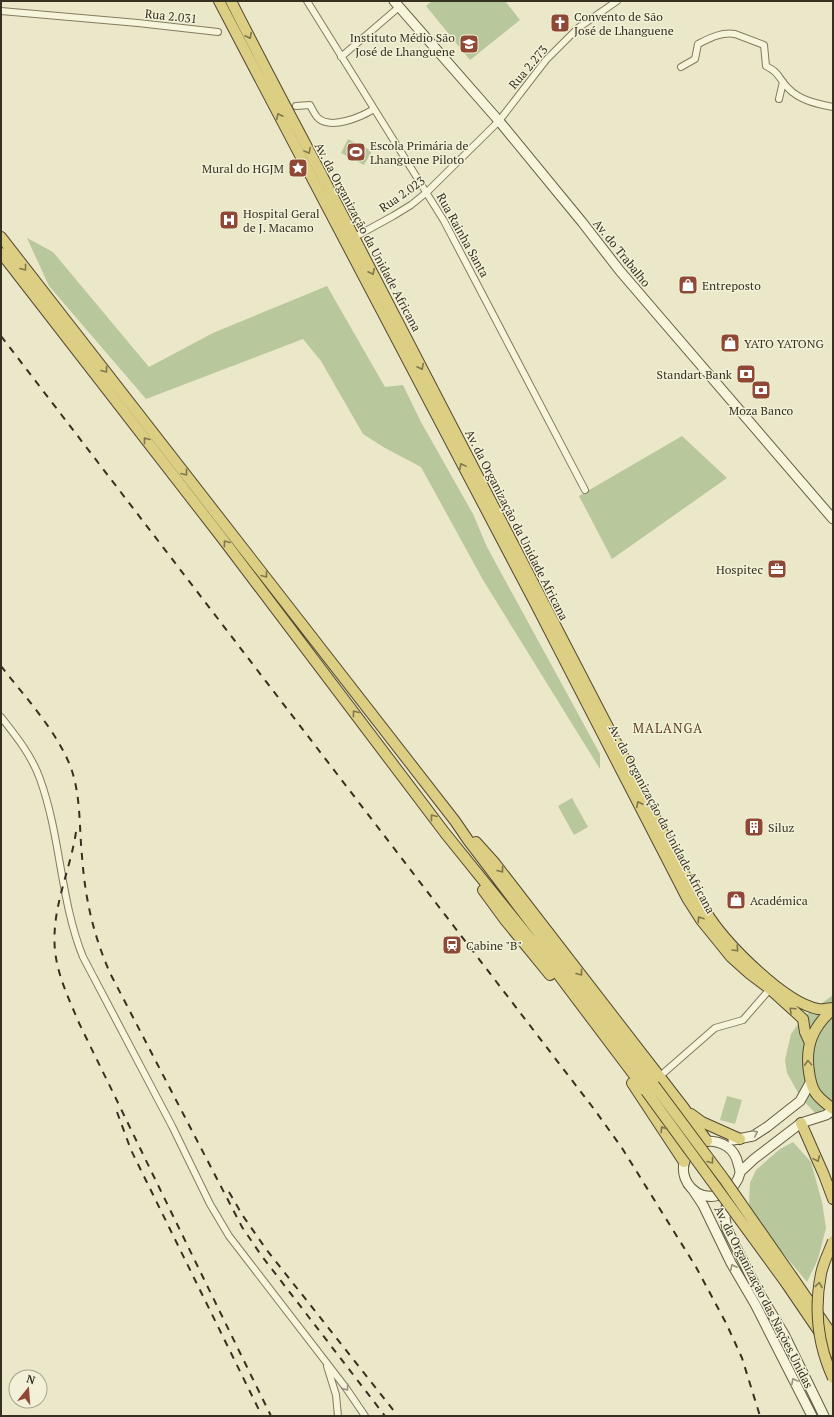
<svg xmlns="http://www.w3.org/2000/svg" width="834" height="1417" font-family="'PT Serif',serif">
<rect width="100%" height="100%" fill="#eae8c8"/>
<path fill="#b9c79d" d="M 432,1 L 505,1 L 520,20 L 470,60 L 426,6 Z
M 348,139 L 372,151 L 364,165 L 341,153 Z
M 27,238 L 53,252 L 149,367 L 213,333 L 327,286 L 385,387 L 403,385 L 421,422 L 473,514 L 487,547 L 600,754 L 600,769 L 483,580 L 421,467 L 385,448 L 363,434 L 321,361 L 303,339 L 146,399 L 49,286 Z
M 682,436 L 727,478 L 612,559 L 579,496 Z
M 572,798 L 588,827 L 574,835 L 558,806 Z
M 833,995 L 833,1120 L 816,1114 L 801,1098 L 787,1073 L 785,1060 L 791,1034 L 803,1017 Z
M 727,1096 L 742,1100 L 735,1124 L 720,1120 Z
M 793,1142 L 811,1162 L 822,1202 L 826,1228 L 818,1259 L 807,1282 L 777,1246 L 762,1233 L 749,1204 L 750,1183 L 756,1170 L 780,1149 Z"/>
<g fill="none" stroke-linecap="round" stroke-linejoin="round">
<g stroke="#847b5f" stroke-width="8">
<path id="minor" d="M 307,1 L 444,221 L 585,490
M 1,11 L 138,23 L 218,32
M 341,57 L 399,7
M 681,67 L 695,59 L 698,44 C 710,38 721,32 735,34 L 764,45 L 766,66 C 780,73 778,78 788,88 C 799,100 817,104 833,107
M 779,99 L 783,82
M 296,106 L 310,105 C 312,109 315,115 318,118 C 331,130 361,117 374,109
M 353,238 L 393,216 L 411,205 L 427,192 L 499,121 L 546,60 L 578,28 L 617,1
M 1,717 C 16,736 32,756 40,779 C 61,837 60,900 83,957 L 172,1126 L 210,1204 L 229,1236 L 346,1388 L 365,1416
M 659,1077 L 715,1028 L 743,1020 L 770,989
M 327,1366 L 336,1395 L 338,1416"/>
</g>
<g stroke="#665c42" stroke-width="11">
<path id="secondary" d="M 394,1 L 499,121 L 582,222 L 620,271 L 833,519
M 733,1140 L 753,1136 L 767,1127 L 800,1101 L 810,1083
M 707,1141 C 722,1141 735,1148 738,1164 C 739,1167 740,1170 740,1173 C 736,1190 718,1200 702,1195 C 694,1192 688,1186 685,1178 C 679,1161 691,1146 707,1141 Z
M 740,1172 L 754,1159 L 801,1123 L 826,1115 L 833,1110
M 693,1190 L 703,1205 L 731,1263 L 755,1304 L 812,1416
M 728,1191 L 725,1218 L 727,1229 L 757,1289 L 784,1334 L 824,1416"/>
</g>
<g stroke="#534932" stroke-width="12">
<path id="trunk" d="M 219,1 L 534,601 L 687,898 L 701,920 L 731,957 L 750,974 L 770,989 L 803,1019 L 805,1032 L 810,1043
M 231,1 C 272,82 315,161 356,241 C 467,457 579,672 691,887 C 698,897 703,908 710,918 C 729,946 785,1003 818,1009 C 822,1010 828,1008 833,1008
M 1,237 L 455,821 L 468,840 L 654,1085
M 1,253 L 222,538 L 445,833 L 545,957 L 646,1091
M 476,842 L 494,862 L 684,1108 L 707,1141
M 483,890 L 505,920 L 550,975
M 833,1009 C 813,1027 805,1045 809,1072 C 810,1079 811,1086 815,1092 C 819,1099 827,1104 833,1109
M 632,1083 L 684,1162
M 691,1114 L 702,1122 L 740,1139
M 801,1123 L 824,1175 L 833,1199
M 793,1278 L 833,1336
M 786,1283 L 833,1352"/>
</g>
<use href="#minor" stroke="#f6f4db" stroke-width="6"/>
<use href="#secondary" stroke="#f6f4db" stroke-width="9"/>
<use href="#trunk" stroke="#dcce83" stroke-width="10"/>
<path stroke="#363021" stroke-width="2" stroke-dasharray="7 7" stroke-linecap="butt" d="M 1,336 L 594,1109 L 622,1148 L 696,1267 L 726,1323 L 742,1358 L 760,1416
M 1,666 C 25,697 57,731 71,768 C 81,796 79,827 82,856 C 85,898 93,934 110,973 L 242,1227 L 261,1255 L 385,1416
M 76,832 C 70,872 51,908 55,951 C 58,977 69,999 79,1023 C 93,1052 107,1080 121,1109 C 171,1212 221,1314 271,1416
M 117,1112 L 131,1150 L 262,1416
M 229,1192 L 243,1216 L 266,1249 L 398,1416"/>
<g stroke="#534932" stroke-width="12" stroke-linecap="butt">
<path id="trunk-bridge" d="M 654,1085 L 724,1179 L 793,1278
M 646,1091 L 786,1283
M 833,1241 C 829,1252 823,1263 821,1274 C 814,1309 818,1345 833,1378"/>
</g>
<use href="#trunk-bridge" stroke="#dcce83" stroke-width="10"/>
</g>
<defs><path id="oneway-chevron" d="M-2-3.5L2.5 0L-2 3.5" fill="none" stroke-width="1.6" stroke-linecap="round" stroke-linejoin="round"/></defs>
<g stroke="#81774d">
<use href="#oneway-chevron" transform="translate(249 36) rotate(63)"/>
<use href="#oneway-chevron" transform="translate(279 116) rotate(-117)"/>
<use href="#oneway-chevron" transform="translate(308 151) rotate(62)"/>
<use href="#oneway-chevron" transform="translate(24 268) rotate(52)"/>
<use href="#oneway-chevron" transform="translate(372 272) rotate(63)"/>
<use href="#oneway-chevron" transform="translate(421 367) rotate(63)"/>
<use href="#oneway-chevron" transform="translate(105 370) rotate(52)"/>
<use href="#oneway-chevron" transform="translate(146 440) rotate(-128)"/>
<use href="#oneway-chevron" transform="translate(462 466) rotate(-118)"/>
<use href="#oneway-chevron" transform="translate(185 473) rotate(52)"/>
<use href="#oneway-chevron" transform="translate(226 543) rotate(-127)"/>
<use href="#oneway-chevron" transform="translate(265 575) rotate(52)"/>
<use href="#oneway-chevron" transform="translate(355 713) rotate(-127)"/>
<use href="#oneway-chevron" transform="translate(639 804) rotate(-117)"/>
<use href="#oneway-chevron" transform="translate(433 817) rotate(-127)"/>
<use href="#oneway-chevron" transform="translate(501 870) rotate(53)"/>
<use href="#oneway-chevron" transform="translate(700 919) rotate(-124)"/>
<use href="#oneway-chevron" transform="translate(736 949) rotate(47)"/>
<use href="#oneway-chevron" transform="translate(580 973) rotate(52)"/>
<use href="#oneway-chevron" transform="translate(792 1010) rotate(-137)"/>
<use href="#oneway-chevron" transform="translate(808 1063) rotate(-94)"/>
<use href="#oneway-chevron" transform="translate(663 1129) rotate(-123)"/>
<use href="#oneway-chevron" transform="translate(817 1159) rotate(66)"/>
<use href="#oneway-chevron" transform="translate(711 1161) rotate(53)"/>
<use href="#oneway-chevron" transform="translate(819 1285) rotate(-81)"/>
</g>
<g stroke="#96927e">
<use href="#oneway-chevron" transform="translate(755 1133) rotate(-26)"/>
<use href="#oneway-chevron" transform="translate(733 1267) rotate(-117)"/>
<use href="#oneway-chevron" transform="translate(794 1381) rotate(-118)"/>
<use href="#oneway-chevron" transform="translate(346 1388) rotate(54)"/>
</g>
<defs>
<g id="church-square" transform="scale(1)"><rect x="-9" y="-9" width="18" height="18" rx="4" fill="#8e4835" stroke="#f2f1d7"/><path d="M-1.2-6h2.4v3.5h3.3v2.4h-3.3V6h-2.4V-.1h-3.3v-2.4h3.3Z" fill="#fff"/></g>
<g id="school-square" transform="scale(1)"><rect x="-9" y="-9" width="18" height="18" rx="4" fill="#8e4835" stroke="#f2f1d7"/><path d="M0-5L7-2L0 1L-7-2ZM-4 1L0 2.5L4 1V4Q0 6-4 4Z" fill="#fff"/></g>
<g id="stadium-square" transform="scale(1)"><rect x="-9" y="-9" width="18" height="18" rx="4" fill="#8e4835" stroke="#f2f1d7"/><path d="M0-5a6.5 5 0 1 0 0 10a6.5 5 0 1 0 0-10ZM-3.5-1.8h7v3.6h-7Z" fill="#fff"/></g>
<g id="sight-square" transform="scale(1)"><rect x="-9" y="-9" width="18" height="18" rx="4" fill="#8e4835" stroke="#f2f1d7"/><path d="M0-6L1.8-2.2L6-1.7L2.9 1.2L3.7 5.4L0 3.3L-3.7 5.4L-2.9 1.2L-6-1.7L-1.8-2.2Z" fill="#fff"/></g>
<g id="hospital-square" transform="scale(1)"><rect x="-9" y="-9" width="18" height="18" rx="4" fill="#8e4835" stroke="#f2f1d7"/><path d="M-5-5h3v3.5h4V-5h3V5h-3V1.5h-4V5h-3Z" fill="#fff"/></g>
<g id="shop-square" transform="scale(1)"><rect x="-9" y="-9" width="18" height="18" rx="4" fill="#8e4835" stroke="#f2f1d7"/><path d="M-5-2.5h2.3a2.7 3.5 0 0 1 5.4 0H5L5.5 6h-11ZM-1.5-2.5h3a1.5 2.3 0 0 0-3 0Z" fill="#fff"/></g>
<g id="bank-square" transform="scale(1)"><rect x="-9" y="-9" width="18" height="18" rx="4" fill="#8e4835" stroke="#f2f1d7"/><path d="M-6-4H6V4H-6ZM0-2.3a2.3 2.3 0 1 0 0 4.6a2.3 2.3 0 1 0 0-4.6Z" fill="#fff"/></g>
<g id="office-square" transform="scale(1)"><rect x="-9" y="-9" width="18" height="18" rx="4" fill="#8e4835" stroke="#f2f1d7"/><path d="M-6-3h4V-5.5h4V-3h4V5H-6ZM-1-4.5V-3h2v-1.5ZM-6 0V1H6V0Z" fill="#fff"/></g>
<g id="building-square" transform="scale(1)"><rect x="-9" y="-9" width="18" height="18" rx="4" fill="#8e4835" stroke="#f2f1d7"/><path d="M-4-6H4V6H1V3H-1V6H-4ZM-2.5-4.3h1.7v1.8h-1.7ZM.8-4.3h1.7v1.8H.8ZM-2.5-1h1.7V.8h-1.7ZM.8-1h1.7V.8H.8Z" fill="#fff"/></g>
<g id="station-square" transform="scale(1)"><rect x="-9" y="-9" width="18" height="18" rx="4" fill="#8e4835" stroke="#f2f1d7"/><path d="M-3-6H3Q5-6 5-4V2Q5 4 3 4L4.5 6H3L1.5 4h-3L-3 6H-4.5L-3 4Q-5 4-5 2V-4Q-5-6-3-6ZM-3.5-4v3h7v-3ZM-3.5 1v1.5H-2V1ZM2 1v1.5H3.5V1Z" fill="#fff"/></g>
</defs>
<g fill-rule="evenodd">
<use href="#church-square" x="560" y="23"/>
<use href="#school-square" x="469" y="44"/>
<use href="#stadium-square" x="356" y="152"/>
<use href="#sight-square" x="298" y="168"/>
<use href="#hospital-square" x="229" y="220"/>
<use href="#shop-square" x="688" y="285"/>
<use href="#shop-square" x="730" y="343"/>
<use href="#bank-square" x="746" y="374"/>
<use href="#bank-square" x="761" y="390"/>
<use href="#office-square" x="777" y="569"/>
<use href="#building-square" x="754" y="827"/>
<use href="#shop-square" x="736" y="900"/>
<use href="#station-square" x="452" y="945"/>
</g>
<g text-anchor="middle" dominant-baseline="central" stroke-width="3" stroke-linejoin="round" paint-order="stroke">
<g font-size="12" fill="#363021" stroke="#f2f1d7">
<text transform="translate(171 16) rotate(6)">Rua 2.031</text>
<text transform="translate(528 67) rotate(-50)">Rua 2.273</text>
<text transform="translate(402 194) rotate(-35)">Rua 2.023</text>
<text transform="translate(463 235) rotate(61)">Rua Rainha Santa</text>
<text transform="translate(368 237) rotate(62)">Av. da Organização da Unidade Africana</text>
<text transform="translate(622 253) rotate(51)">Av. do Trabalho</text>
<text transform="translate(517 525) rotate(63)">Av. da Organização da Unidade Africana</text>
<text transform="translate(662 819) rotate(62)">Av. da Organização da Unidade Africana</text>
<text transform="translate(764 1297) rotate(63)">Av. da Organização das Nações Unidas</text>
</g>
<g font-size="12" fill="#363021" stroke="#f2f1d7" text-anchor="start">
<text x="574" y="16">Convento de São<tspan x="574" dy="14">José de Lhanguene</tspan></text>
<text x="455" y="37" text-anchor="end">Instituto Médio São<tspan x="455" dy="14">José de Lhanguene</tspan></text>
<text x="370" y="145">Escola Primária de<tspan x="370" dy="14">Lhanguene Piloto</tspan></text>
<text x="284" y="168" text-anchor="end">Mural do HGJM</text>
<text x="243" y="213">Hospital Geral<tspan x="243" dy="14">de J. Macamo</tspan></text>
<text x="702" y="285">Entreposto</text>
<text x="744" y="343">YATO YATONG</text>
<text x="732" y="374" text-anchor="end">Standart Bank</text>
<text x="761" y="410" text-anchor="middle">Moza Banco</text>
<text x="763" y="569" text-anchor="end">Hospitec</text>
<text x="768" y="827">Siluz</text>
<text x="750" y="900">Académica</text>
<text x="466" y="945">Cabine "B"</text>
</g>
<g font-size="13" letter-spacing="1" fill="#5f3e25" stroke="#f2f1d7">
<text x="668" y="728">MALANGA</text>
</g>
</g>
<rect width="834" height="1417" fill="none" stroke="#363021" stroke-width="4"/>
<g transform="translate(28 1389) rotate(17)"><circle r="19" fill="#f2f1d7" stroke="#a7a48e"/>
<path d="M0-3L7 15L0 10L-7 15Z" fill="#8e4835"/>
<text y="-6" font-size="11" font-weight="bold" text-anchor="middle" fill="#363021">N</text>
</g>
</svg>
